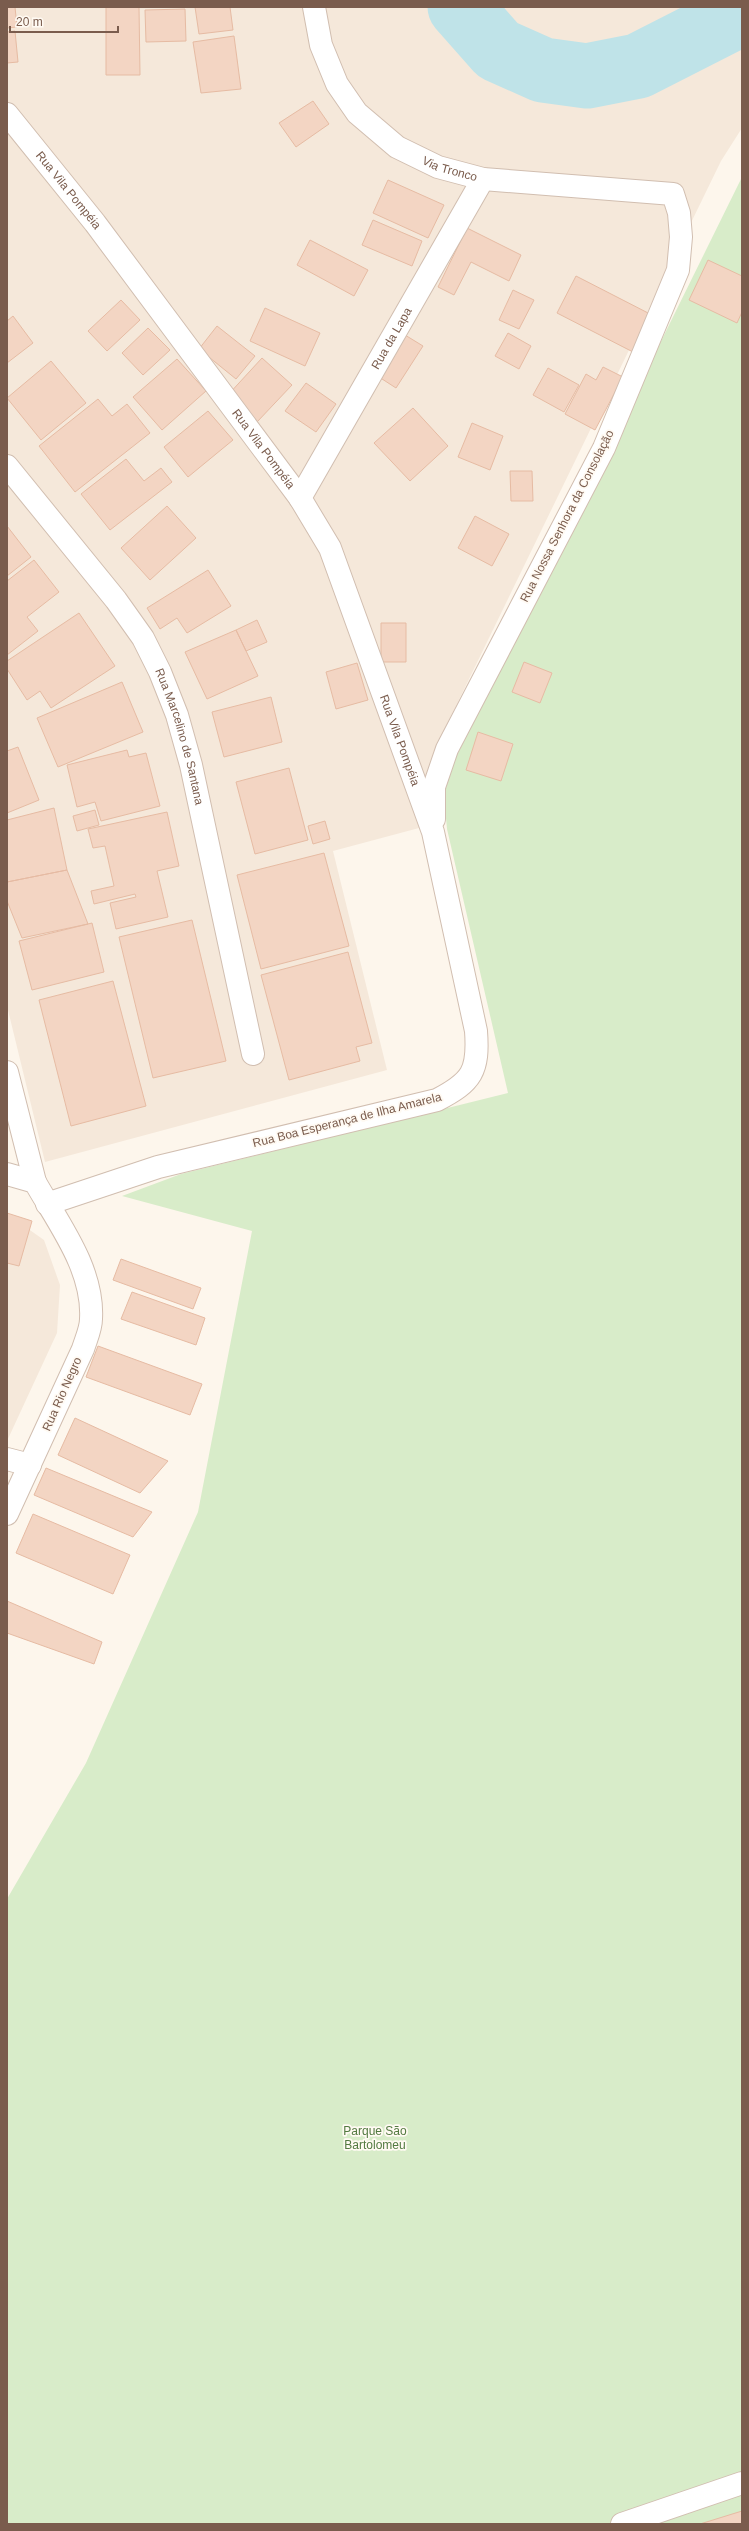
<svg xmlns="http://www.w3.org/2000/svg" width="749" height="2531" font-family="Helvetica,sans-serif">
<rect width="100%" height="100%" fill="#fdf6ec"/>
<path fill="#f5e8da" d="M 7,7 L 742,7 L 742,128 L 721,161 L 434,751 L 419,828 L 333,851 L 387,1070 L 45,1162 L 7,1006 Z
M 7,1214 L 44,1240 L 60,1285 L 57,1333 L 7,1441 Z"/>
<path fill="#d8ecc9" d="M 742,177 L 742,2524 L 7,2524 L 7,1899 L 86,1763 L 198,1512 L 252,1231 L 122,1196 L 181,1174 L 508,1093 L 447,829 L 444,796 L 452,765 Z"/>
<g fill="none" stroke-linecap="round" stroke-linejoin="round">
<path stroke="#bfe3e8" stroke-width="65" d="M 460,7 L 498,50 L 543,70 L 587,76 L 638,66 L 742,13"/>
</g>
<path fill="#f3d5c3" stroke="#e6bba3" d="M 7,7 L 15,7 L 17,27 L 7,28 Z
M 106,7 L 139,7 L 140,75 L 106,75 Z
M 195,7 L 230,7 L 233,30 L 199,34 Z
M 185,9 L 186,41 L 146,42 L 145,10 Z
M 15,31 L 18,62 L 7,63 L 7,32 Z
M 234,36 L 241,89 L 201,93 L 193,42 Z
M 313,101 L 329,124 L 296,147 L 279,123 Z
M 388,180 L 444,205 L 428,238 L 373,213 Z
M 373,220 L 422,241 L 412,266 L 362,245 Z
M 467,228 L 521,255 L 509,281 L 471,262 L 454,295 L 438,287 Z
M 310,240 L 368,270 L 354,296 L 297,265 Z
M 708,260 L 742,276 L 742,312 L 737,323 L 689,300 Z
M 576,276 L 652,315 L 633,352 L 557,313 Z
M 513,290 L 534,300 L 519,329 L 499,320 Z
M 121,300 L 140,320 L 107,351 L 88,331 Z
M 265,308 L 320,333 L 305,366 L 250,341 Z
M 13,316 L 33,343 L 7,363 L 7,321 Z
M 217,326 L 255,356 L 236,379 L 199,349 Z
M 148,328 L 170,350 L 143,375 L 122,353 Z
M 508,333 L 531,346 L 519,369 L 495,356 Z
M 405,335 L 423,346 L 396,388 L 379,377 Z
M 262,358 L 292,385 L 257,422 L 227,396 Z
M 177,359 L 206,391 L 162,430 L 133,397 Z
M 51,361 L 86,403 L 41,440 L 7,398 Z
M 603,367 L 623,377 L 595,430 L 565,414 L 586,374 L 596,380 Z
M 548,368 L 579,385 L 564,412 L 533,395 Z
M 306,383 L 336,404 L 316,432 L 285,411 Z
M 98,399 L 112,416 L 127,404 L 150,433 L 75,492 L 39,446 Z
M 413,408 L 448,446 L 410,481 L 374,443 Z
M 208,411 L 233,440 L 188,477 L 164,447 Z
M 472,423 L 503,436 L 490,470 L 458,457 Z
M 126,459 L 144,481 L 161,468 L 172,482 L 110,530 L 81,494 Z
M 510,471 L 532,471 L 533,501 L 511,501 Z
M 167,506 L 196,538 L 150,580 L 121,548 Z
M 475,516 L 509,534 L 492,566 L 458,548 Z
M 7,526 L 31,557 L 7,576 Z
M 34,560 L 59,592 L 27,617 L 38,631 L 7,655 L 7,581 Z
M 208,570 L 231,606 L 187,633 L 177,618 L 160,629 L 147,608 Z
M 79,613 L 115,666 L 51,708 L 40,691 L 27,700 L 7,669 L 7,661 Z
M 257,620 L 267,642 L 246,651 L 236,630 Z
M 381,623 L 406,623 L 406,662 L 381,662 Z
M 236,630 L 258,676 L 207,699 L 185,652 Z
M 524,662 L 552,673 L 540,703 L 512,692 Z
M 357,663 L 368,700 L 336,709 L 326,672 Z
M 122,682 L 143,732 L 58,767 L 37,718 Z
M 271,697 L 282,742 L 224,757 L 212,712 Z
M 478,732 L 513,744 L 501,781 L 466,770 Z
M 18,747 L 39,800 L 7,813 L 7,751 Z
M 127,750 L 129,757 L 146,753 L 160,806 L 101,821 L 95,802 L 77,807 L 67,765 Z
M 289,768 L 308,840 L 255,854 L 236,782 Z
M 54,808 L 67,870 L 7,882 L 7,820 Z
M 95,810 L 99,825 L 77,831 L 73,816 Z
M 167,812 L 179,866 L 157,871 L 168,917 L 116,929 L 110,903 L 136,897 L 135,894 L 94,904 L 91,891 L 114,886 L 105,846 L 93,848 L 88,829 Z
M 325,821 L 330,839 L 313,844 L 308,826 Z
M 324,853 L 349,946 L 261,969 L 237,875 Z
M 67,870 L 88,924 L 22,938 L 7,901 L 7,882 Z
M 192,920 L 226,1061 L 153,1078 L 119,937 Z
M 92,923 L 104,972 L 32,990 L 19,941 Z
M 348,952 L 372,1043 L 356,1047 L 360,1061 L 289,1080 L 261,975 Z
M 113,981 L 146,1106 L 71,1126 L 39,1000 Z
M 7,1213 L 32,1221 L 19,1266 L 7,1263 Z
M 121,1259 L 201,1288 L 193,1309 L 113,1280 Z
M 132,1292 L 205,1318 L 196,1345 L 121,1319 Z
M 98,1346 L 202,1384 L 190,1415 L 86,1377 Z
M 75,1418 L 168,1461 L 140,1493 L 58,1455 Z
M 46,1468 L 152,1512 L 133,1537 L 34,1495 Z
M 33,1514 L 130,1555 L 113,1594 L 16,1553 Z
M 7,1601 L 102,1642 L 94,1664 L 7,1633 Z
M 742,2511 L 742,2524 L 700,2524 Z"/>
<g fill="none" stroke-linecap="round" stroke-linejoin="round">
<g stroke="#d1beb0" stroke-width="24">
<g id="street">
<path id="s1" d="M 314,7 L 321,45 L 337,84 L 357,113 L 397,147 L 438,167 L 483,179 L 673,194 L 679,213 L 681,237 L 678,270 L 604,448 L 447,749 L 434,787 L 434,819"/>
<path id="s2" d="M 7,114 L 95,223 L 300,498 L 330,548 L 433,832 L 476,1031 C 479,1071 472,1082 437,1100 L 158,1167 L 47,1204"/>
<path id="s3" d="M 7,466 L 116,600 L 143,638 L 160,672 L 177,715 L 191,765 L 253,1054"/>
<path id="s4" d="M 300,498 L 483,179"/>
<path d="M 7,1072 L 35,1182"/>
<path d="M 7,1174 L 35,1182 C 58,1223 94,1269 91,1319 C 91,1329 86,1339 83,1349 L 7,1514"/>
<path d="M 7,1459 L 30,1465"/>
<path d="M 622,2524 L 742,2483"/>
</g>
</g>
<use href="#street" stroke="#fff" stroke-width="22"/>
</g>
<g text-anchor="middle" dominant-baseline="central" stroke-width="3.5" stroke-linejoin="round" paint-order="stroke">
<g font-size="12" fill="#7a5c4d" stroke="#fffaf3">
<text stroke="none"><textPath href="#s1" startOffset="226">Via Tronco</textPath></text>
<text stroke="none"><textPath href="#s2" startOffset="98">Rua Vila Pompéia</textPath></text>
<text stroke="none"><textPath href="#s4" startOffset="184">Rua da Lapa</textPath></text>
<text stroke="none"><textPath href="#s2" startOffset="422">Rua Vila Pompéia</textPath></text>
<text transform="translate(567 516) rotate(-63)">Rua Nossa Senhora da Consolação</text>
<text stroke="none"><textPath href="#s3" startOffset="325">Rua Marcelino de Santana</textPath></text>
<text stroke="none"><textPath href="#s2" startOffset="746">Rua Vila Pompéia</textPath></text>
<text transform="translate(347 1120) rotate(-14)">Rua Boa Esperança de Ilha Amarela</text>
<text transform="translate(62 1394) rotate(-66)">Rua Rio Negro</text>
</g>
<g font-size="12" fill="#537a41" stroke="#fffaf3">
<text x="375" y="2131">Parque São<tspan x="375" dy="14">Bartolomeu</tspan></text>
</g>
</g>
<rect width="749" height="2531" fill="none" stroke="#7a5c4d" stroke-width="16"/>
<path d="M10 26v6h108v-6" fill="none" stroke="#7a5c4d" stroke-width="2"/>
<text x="16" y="26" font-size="12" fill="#7a5c4d" stroke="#fffaf3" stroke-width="3" paint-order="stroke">20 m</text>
</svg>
